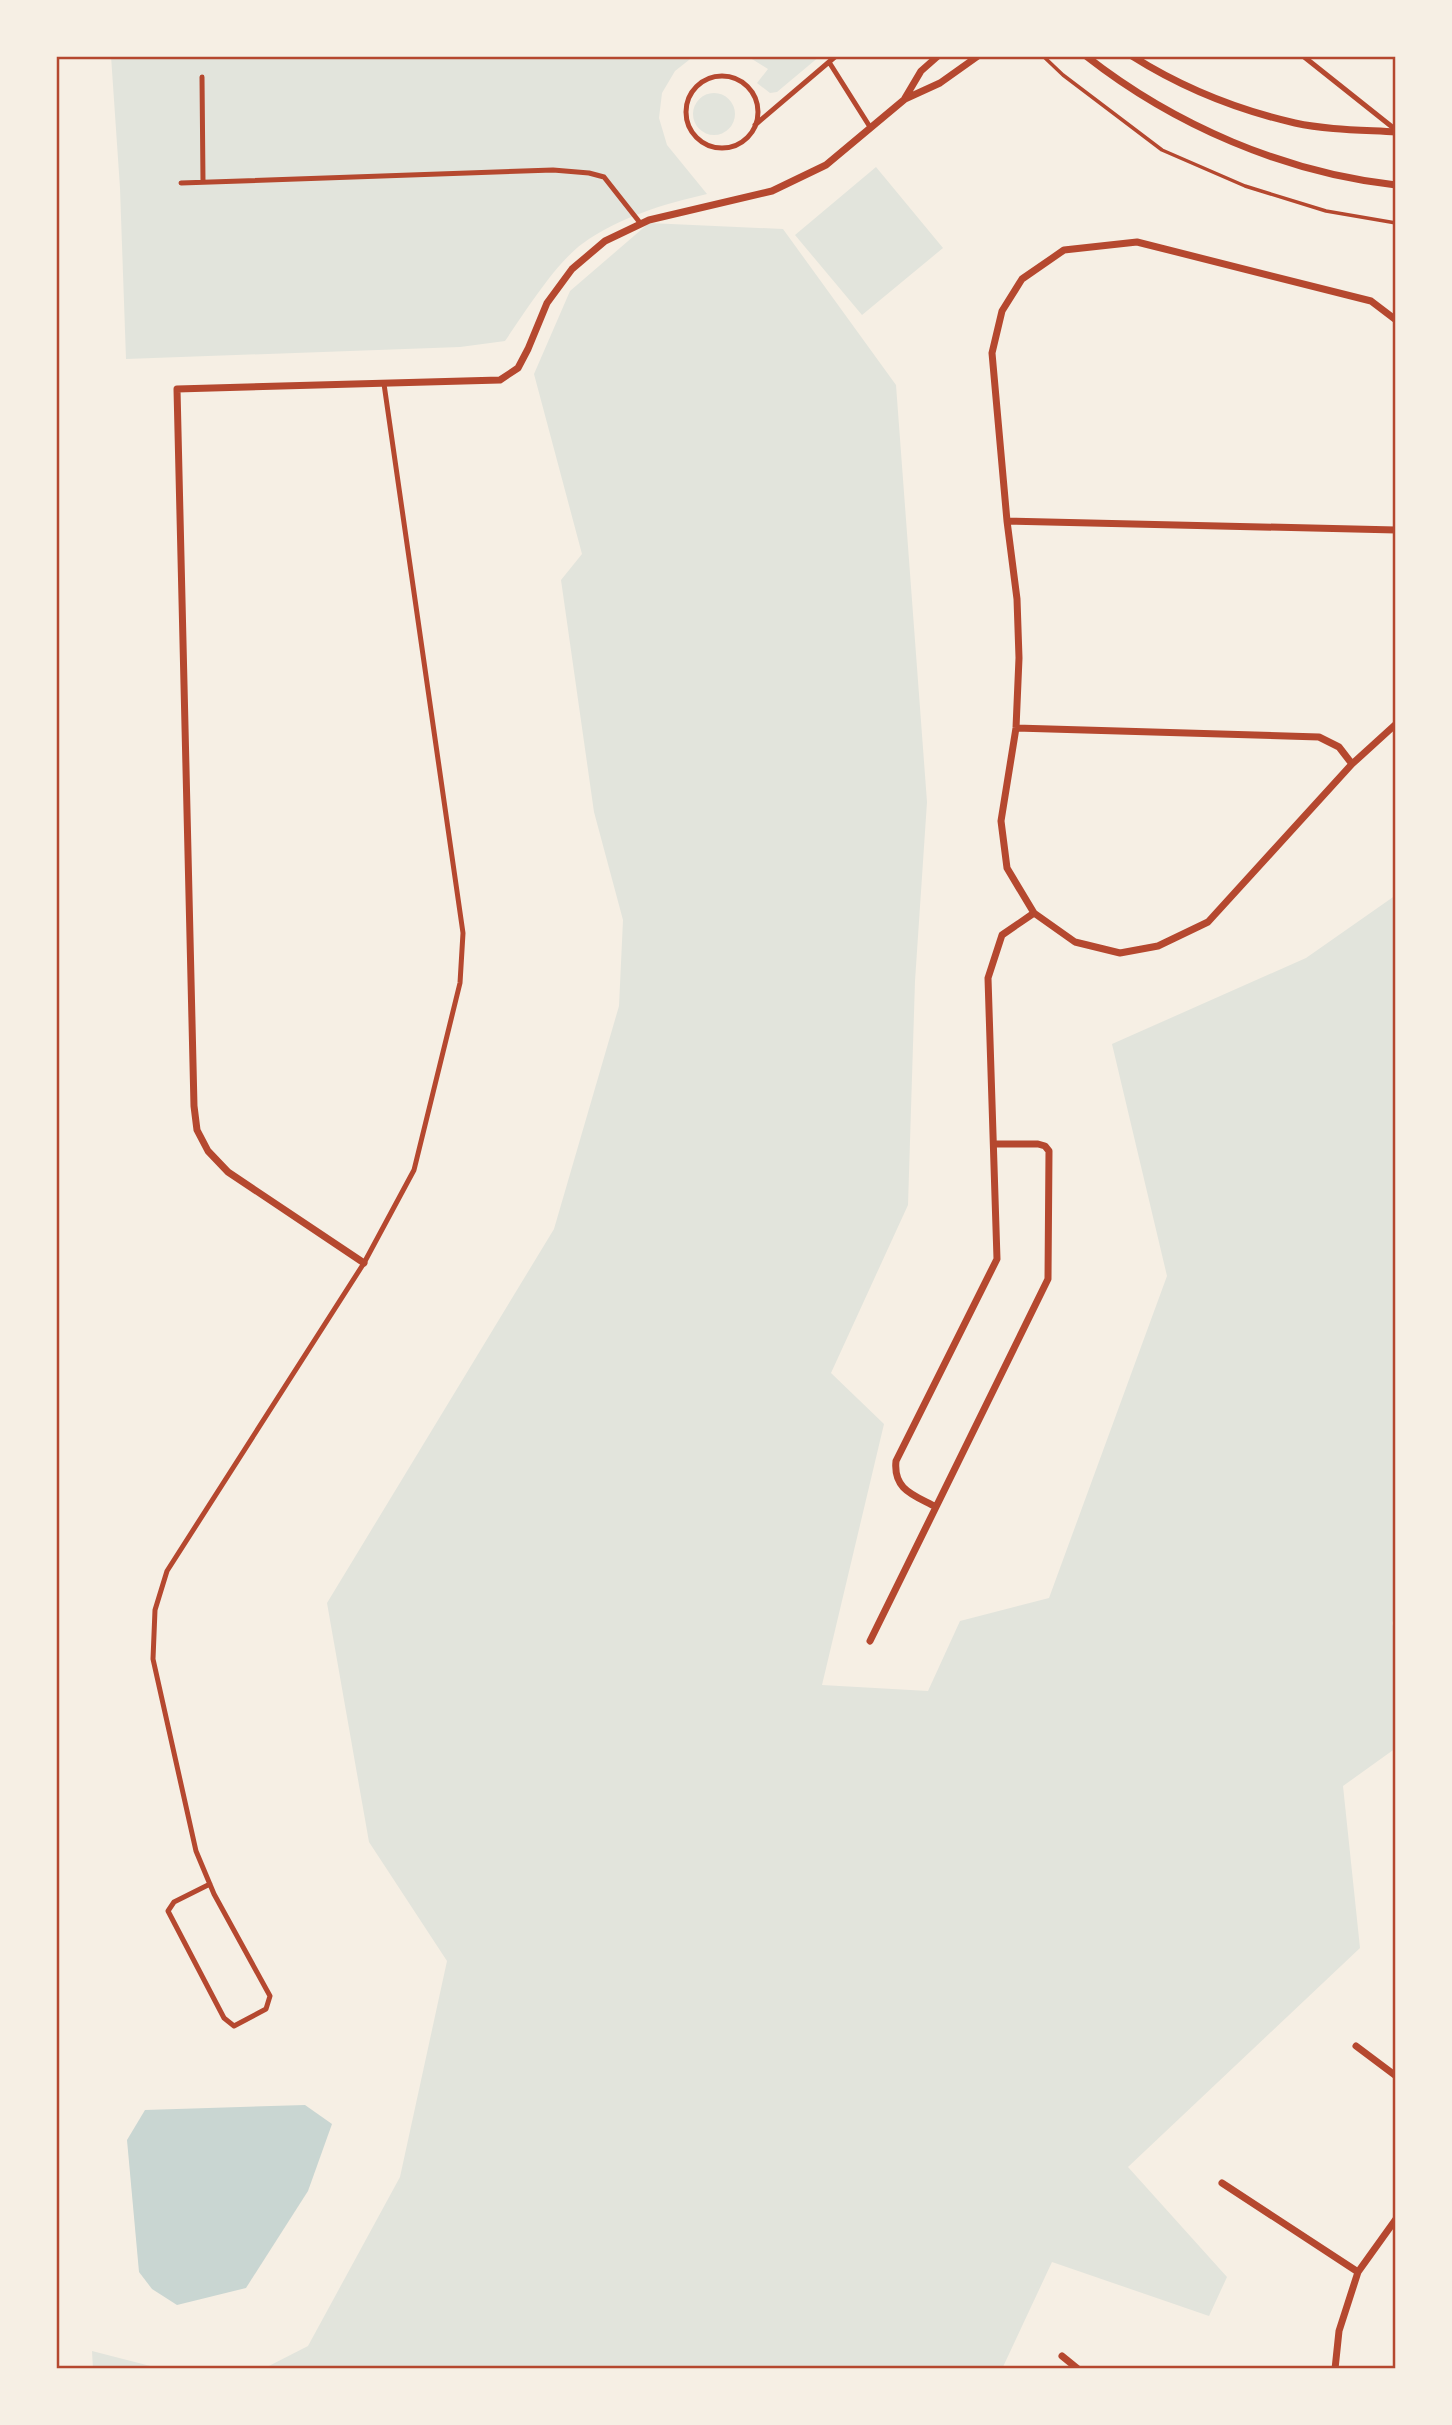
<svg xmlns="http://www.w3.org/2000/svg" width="1452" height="2425" font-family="'PT Sans Narrow',sans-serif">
<rect width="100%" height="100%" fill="#f6efe4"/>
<path fill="#e2e4dc" d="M 111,56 L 694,56 L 675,71 L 662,93 L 659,118 L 667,145 L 707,194 C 664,204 619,217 582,244 C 555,264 525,312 505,341 L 460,347 L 126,359 L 120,188 Z
M 747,56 L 820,56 L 777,92 L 770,93 L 757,83 L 768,69 Z
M693 114a21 21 0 1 1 42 0a21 21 0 1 1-42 0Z
M 876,167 L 943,248 L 862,315 L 795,235 Z
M 649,223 L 783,229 L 896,385 L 927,802 L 915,981 L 908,1205 L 831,1373 L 884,1424 L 822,1685 L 928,1691 L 960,1621 L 1049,1598 L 1167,1276 L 1112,1044 L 1306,958 L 1396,895 L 1396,1614 L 1392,1623 L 1396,1635 L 1396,1748 L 1343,1786 L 1360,1948 L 1128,2167 L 1227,2277 L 1209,2316 L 1052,2262 L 1002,2369 L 263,2369 L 308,2346 L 400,2177 L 447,1961 L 369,1842 L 327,1603 L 554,1229 L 619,1006 L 623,920 L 594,812 L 561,580 L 582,554 L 534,374 L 570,291 Z
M 92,2351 L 162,2369 L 93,2369 Z"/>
<path fill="#c9d6d2" d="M 305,2105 L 332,2124 L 308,2191 L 246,2288 L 177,2305 L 152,2289 L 139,2272 L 127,2140 L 145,2110 Z"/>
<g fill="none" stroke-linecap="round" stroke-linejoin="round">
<path stroke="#b5482f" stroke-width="3.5" d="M 1043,56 L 1063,75 L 1162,150 L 1245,186 L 1326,211 L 1396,223"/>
<path stroke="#b5482f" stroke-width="5" d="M 1303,56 L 1396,130
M 829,62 L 870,127
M686 112a36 36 0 1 1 72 0a36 36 0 1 1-72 0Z
M 202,77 L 203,182
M 755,125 L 836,56
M 181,183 L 553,170 L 589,173 L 604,177 L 641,224
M 210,1884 L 174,1902 L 168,1911 L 224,2018 L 234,2026 L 266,2009 L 270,1996 L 214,1894 L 196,1851 L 153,1659 L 155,1610 L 167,1571 L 364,1263 L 414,1170 L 460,983 L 463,933 L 384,384"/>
<path stroke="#b5482f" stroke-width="7" d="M 1086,56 C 1174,125 1285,173 1396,185
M 1132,56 C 1181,87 1238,110 1295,123 C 1327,130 1363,130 1396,132
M 905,98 L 921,71 L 938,56
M 1396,320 L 1371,301 L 1137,242 L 1064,250 L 1022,279 L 1002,311 L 992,353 L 1007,521 L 1017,599 L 1019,658 L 1016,728 L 1001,821 L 1007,868 L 1034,913 L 1075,942 L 1120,953 L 1158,946 L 1208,922 L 1352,764 L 1396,724
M 1007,521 L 1396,530
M 1016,728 L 1319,737 L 1339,747 L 1352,764
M 364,1263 L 228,1172 L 208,1151 L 197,1130 L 194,1106 L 177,389 L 500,380 L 518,368 L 528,349 L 547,303 L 572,269 L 605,241 L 649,220 L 772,191 L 826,165 L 905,99 L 940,83 L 978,56
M 936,1507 L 1048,1279 L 1049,1151 L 1045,1146 L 1038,1144 L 994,1144
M 870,1641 L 936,1507 C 914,1495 893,1490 896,1461 L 997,1259 L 988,978 L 1002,935 L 1034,913
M 1356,2046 L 1396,2076
M 1222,2183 L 1358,2272
M 1062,2356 L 1078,2369
M 1335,2369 L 1339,2331 L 1358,2272 L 1396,2219"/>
</g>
<rect width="1452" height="2425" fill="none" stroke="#f6efe4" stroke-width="116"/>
<rect x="58" y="58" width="1336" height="2309" fill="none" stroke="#b5482f" stroke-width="2.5"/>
</svg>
